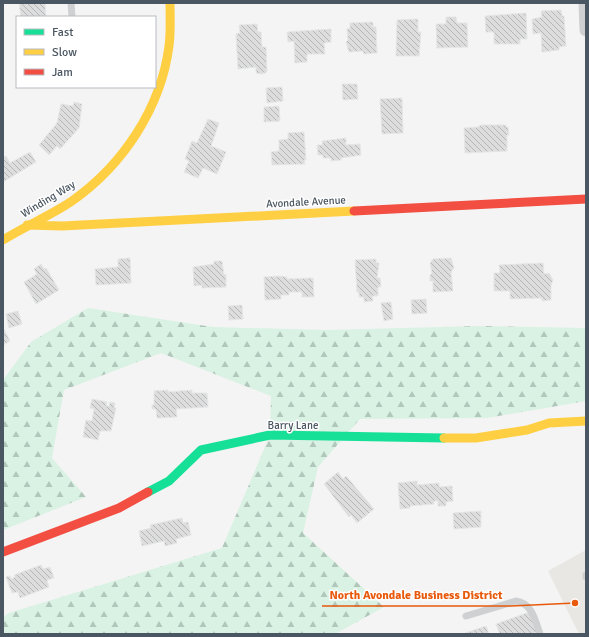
<svg xmlns="http://www.w3.org/2000/svg" width="589" height="637" font-family="Signika,sans-serif">
<defs>
<pattern id="forest-firs" width="22" height="20" patternUnits="userSpaceOnUse"><rect width="22" height="20" fill="#d9f2e3"/><path d="M5 1l3.5 6h-7zM16 11l3.5 6h-7z" fill="#b2c7bb"/></pattern>
<pattern id="building-back-hatch" width="6" height="6" patternUnits="userSpaceOnUse"><rect width="6" height="6" fill="#ddddde"/><path d="M-1 5l2 2M0 0l6 6M5-1l2 2" fill="none" stroke="#b5b6b7"/></pattern>
</defs>
<rect width="100%" height="100%" fill="#f4f4f4"/>
<path fill="#e8e7e3" d="M 586,550 L 586,634 L 579,634 L 548,571 Z"/>
<path fill="url(#forest-firs)" d="M 88,308 L 213,327 L 326,330 L 480,326 L 586,328 L 586,401 L 487,418 L 360,419 L 318,467 L 303,533 L 384,607 L 335,634 L 3,634 L 3,617 L 9,613 L 222,548 L 270,435 L 271,396 L 161,353 L 64,390 L 52,458 L 86,497 L 3,530 L 3,380 L 31,342 Z"/>
<path fill="url(#building-back-hatch)" stroke="#e5e6e7" d="M 19,3 L 45,3 L 46,17 L 21,17 Z
M 561,10 L 562,16 L 564,16 L 566,46 L 559,47 L 559,50 L 542,52 L 541,33 L 533,34 L 532,19 L 542,17 L 541,11 Z
M 526,13 L 527,39 L 520,39 L 520,44 L 494,44 L 494,32 L 486,32 L 485,16 Z
M 446,17 L 456,17 L 457,23 L 467,23 L 468,47 L 437,48 L 436,24 L 446,24 Z
M 418,19 L 418,32 L 421,32 L 419,56 L 396,56 L 397,20 Z
M 373,22 L 373,27 L 376,27 L 377,53 L 364,54 L 363,51 L 349,52 L 346,42 L 348,40 L 347,29 L 350,28 L 350,23 Z
M 257,24 L 258,32 L 261,32 L 262,47 L 266,47 L 267,72 L 262,74 L 256,73 L 256,67 L 238,69 L 236,34 L 240,33 L 239,25 Z
M 331,29 L 331,42 L 324,43 L 325,54 L 307,54 L 307,62 L 295,63 L 294,41 L 288,42 L 287,32 Z
M 342,84 L 357,84 L 358,99 L 343,100 Z
M 282,87 L 283,101 L 267,103 L 266,88 Z
M 402,98 L 403,133 L 382,134 L 380,99 Z
M 74,102 L 82,104 L 79,128 L 60,149 L 57,146 L 49,155 L 39,145 L 57,123 L 61,104 L 73,106 Z
M 279,106 L 280,121 L 264,122 L 264,107 Z
M 208,119 L 219,123 L 211,146 L 226,152 L 217,174 L 203,168 L 198,178 L 184,172 L 189,161 L 185,159 L 192,141 L 197,143 Z
M 481,125 L 506,125 L 506,127 L 508,127 L 509,135 L 507,135 L 507,151 L 465,153 L 464,128 L 478,127 Z
M 304,132 L 306,160 L 304,160 L 305,164 L 272,165 L 271,152 L 279,151 L 279,140 L 288,139 L 288,133 Z
M 346,138 L 346,145 L 360,144 L 361,155 L 341,158 L 341,160 L 331,161 L 331,158 L 323,158 L 323,155 L 318,155 L 317,145 L 323,145 L 322,141 Z
M 30,152 L 36,162 L 3,182 L 3,157 L 6,156 L 10,163 Z
M 130,258 L 131,283 L 96,285 L 95,269 L 118,267 L 118,259 Z
M 451,258 L 454,268 L 451,272 L 453,291 L 433,292 L 433,281 L 430,281 L 430,275 L 432,273 L 430,263 L 433,259 Z
M 376,259 L 376,263 L 379,263 L 377,278 L 380,278 L 381,287 L 378,287 L 378,296 L 372,296 L 373,301 L 364,302 L 364,297 L 359,297 L 359,292 L 357,292 L 355,260 Z
M 214,261 L 222,261 L 224,275 L 226,274 L 226,287 L 202,288 L 202,285 L 194,286 L 193,267 L 214,264 Z
M 543,263 L 544,274 L 549,273 L 553,280 L 551,285 L 551,300 L 542,301 L 542,298 L 510,299 L 510,291 L 494,291 L 494,273 L 500,273 L 499,265 Z
M 41,264 L 44,269 L 46,268 L 59,290 L 36,304 L 24,282 L 37,274 L 34,269 Z
M 280,276 L 287,277 L 287,279 L 313,278 L 314,297 L 302,297 L 302,292 L 289,292 L 289,295 L 281,295 L 281,299 L 265,300 L 264,277 Z
M 426,299 L 427,313 L 412,314 L 411,300 Z
M 391,302 L 393,319 L 384,321 L 381,303 Z
M 242,305 L 243,319 L 229,320 L 228,306 Z
M 18,311 L 22,324 L 9,328 L 6,314 Z
M 4,329 L 10,341 L 3,345 L 3,330 Z
M 168,390 L 168,392 L 192,390 L 192,393 L 207,393 L 208,407 L 176,409 L 177,417 L 157,418 L 156,409 L 152,409 L 152,405 L 154,405 L 154,391 Z
M 92,399 L 107,402 L 106,406 L 109,406 L 110,402 L 115,403 L 114,408 L 116,408 L 111,431 L 100,431 L 98,440 L 83,437 L 86,420 L 92,421 L 94,409 L 90,408 Z
M 338,472 L 343,479 L 346,476 L 374,509 L 357,523 L 351,515 L 349,517 L 324,484 Z
M 417,481 L 417,485 L 439,483 L 439,487 L 452,486 L 453,501 L 446,502 L 446,506 L 438,506 L 438,501 L 434,501 L 434,504 L 410,506 L 410,508 L 400,509 L 398,483 Z
M 481,511 L 481,527 L 454,529 L 453,513 Z
M 182,518 L 183,523 L 188,522 L 191,535 L 176,539 L 177,543 L 165,546 L 164,541 L 142,546 L 139,531 L 151,528 L 150,525 Z
M 41,565 L 43,569 L 50,567 L 54,578 L 47,580 L 49,587 L 20,598 L 18,592 L 12,593 L 6,577 L 10,576 L 11,579 L 15,577 L 14,575 Z
M 529,612 L 537,632 L 531,634 L 500,634 L 496,624 Z
M 486,626 L 489,634 L 462,634 Z"/>
<g fill="none" stroke-linecap="round" stroke-linejoin="round">
<path stroke="#ced0d2" stroke-width="7" d="M 71,3 L 72,17
M 586,575 L 586,577
M 466,616 L 516,601 C 532,603 535,620 540,634"/>
<path stroke="#ced0d2" stroke-width="13" d="M 585,3 L 586,30"/>
<path stroke="#16e098" stroke-width="9" d="M 148,492 L 169,481 L 201,450 L 270,435 L 444,438"/>
<path stroke="#ffcf43" stroke-width="9" d="M 27,225 L 62,226 L 354,211
M 3,240 C 25,226 50,216 72,201 C 123,165 161,108 169,46 C 171,31 170,17 170,3
M 444,438 L 476,438 L 527,430 L 549,423 L 586,421"/>
<path stroke="#f24e42" stroke-width="9" d="M 354,211 L 586,199
M 3,552 L 119,508 L 148,492"/>
</g>
<g text-anchor="middle" dominant-baseline="central" stroke-width="3" stroke-linejoin="round" paint-order="stroke">
<g font-size="11" fill="#4a5661" stroke="#fff">
<text transform="translate(48 199) rotate(-31)">Winding Way</text>
<text transform="translate(306 202) rotate(-3)">Avondale Avenue</text>
<text x="293" y="425">Barry Lane</text>
</g>
</g>
<path fill="none" stroke="#e8590c" stroke-width="1.5" d="M575 603L511 606H322"/>
<circle fill="#e8590c" stroke="#fff" stroke-width="1.5" cx="575" cy="603" r="4"/>
<g font-size="12" text-anchor="middle" font-weight="bold" fill="#e8590c" stroke="#fff" stroke-width="3" stroke-linejoin="round" paint-order="stroke">
<text x="416" y="599">North Avondale Business District</text>
</g>
<rect width="589" height="637" fill="none" stroke="#4a5661" stroke-width="8"/>
<rect x="16" y="16" width="140" height="72" fill="#ffffff" stroke="#b7bbc0"/>
<rect x="24" y="29" width="20" height="6" fill="#16e098" stroke="#b7bbc0"/>
<text x="52" y="36" font-size="12" fill="#4a5661">Fast</text>
<rect x="24" y="49" width="20" height="6" fill="#ffcf43" stroke="#b7bbc0"/>
<text x="52" y="56" font-size="12" fill="#4a5661">Slow</text>
<rect x="24" y="69" width="20" height="6" fill="#f24e42" stroke="#b7bbc0"/>
<text x="52" y="76" font-size="12" fill="#4a5661">Jam</text>
</svg>
